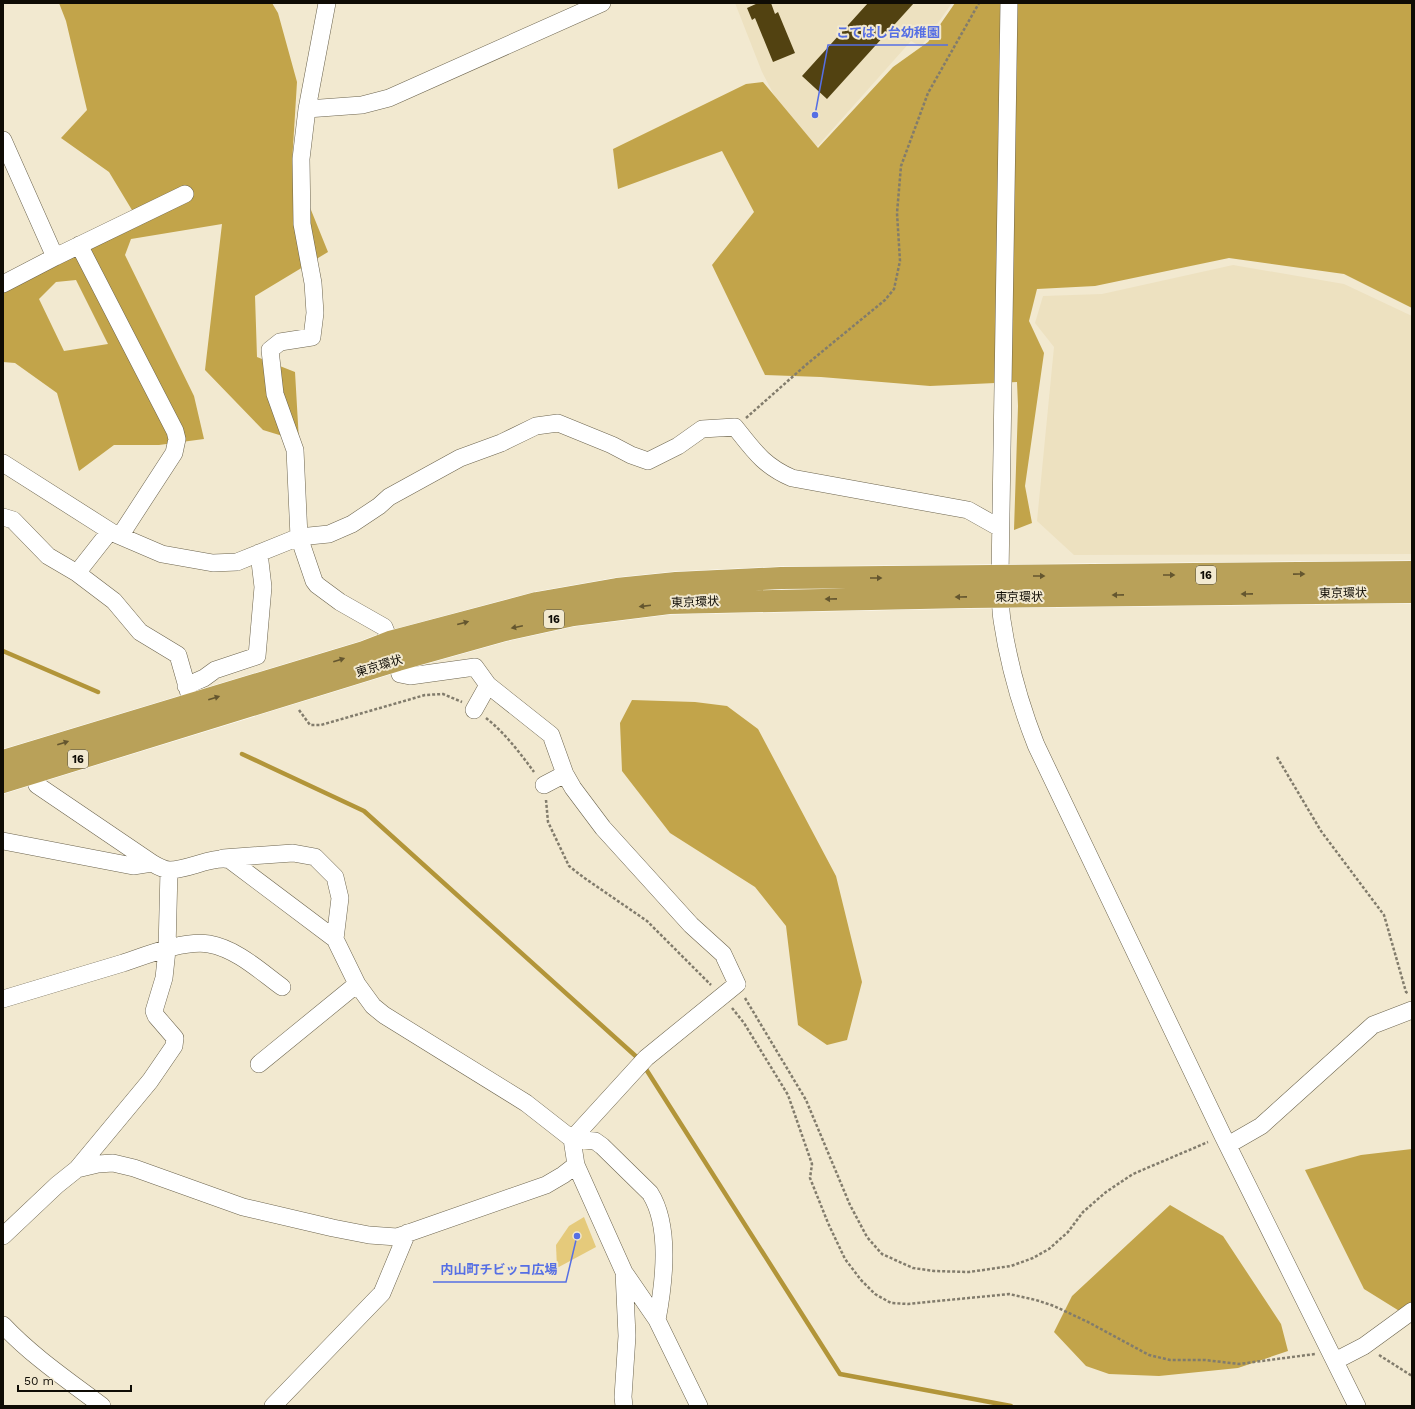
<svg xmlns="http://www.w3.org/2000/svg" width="1415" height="1409" font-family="'Work Sans','Noto Sans JP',sans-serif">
<rect width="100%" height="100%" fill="#f2e9d0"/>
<path fill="#ede1c0" d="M 735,3 L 952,3 L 921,47 L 911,41 L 807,158 L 762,72 Z
M 1233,265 L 1344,284 L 1412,316 L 1412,554 L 1074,555 L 1037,521 L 1054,347 L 1035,323 L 1043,296 L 1102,294 Z"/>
<path fill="#e5ca7b" d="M 584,1217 L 596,1247 L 557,1268 L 556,1245 L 569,1226 Z"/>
<path fill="#c2a44a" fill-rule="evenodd" d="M 59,3 L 272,3 L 278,13 L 297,82 L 292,163 L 328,252 L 255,296 L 257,357 L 295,372 L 299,441 L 263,430 L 205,370 L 222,224 L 131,239 L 125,255 L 194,396 L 204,439 L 159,445 L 114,445 L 79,471 L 57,393 L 15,363 L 3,362 L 3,290 L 141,225 L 109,172 L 61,138 L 87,110 L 66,21 ZM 76,280 L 108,344 L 64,351 L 39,299 L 56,282 Z
M 955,3 L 1412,3 L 1412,308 L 1344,274 L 1229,258 L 1095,286 L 1037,289 L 1029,321 L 1044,353 L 1025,486 L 1032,523 L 1014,530 L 1018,406 L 1017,382 L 930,386 L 821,377 L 765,375 L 712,265 L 754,212 L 722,151 L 618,189 L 613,149 L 746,84 L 763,82 L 818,148 L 893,67 L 928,42 Z
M 632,700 L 695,702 L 727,706 L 758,729 L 836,876 L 862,982 L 847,1040 L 827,1045 L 798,1025 L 786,926 L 755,887 L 670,833 L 622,771 L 620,723 Z
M 1412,1149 L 1412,1304 L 1401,1312 L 1364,1289 L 1305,1170 L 1361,1155 Z
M 1170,1205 L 1223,1236 L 1281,1324 L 1288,1351 L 1238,1368 L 1159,1376 L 1109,1374 L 1086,1366 L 1054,1332 L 1072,1296 Z"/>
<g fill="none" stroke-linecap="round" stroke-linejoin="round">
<path stroke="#b29539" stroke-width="4.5" d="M 3,651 L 98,692
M 242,754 L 364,811 L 640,1060
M 644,1066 L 840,1374 L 1011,1406"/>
</g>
<path fill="#524211" d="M 758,3 L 771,3 L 775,14 L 778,12 L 795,53 L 773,62 L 755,18 L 752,20 L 747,8 Z
M 868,3 L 914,3 L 827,99 L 802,76 Z"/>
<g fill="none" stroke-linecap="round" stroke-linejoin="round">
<g stroke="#6c644e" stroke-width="18">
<path id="minor" d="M 327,3 L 307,109 L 301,159 L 302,224 L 313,283 L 315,313 L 312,337 L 280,342 L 270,350 L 275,394 L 295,450 L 299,537 L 314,581 L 317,585 L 340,602 L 384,627 L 390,642 L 400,674 L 410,676 L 475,667 L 488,685 L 474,710
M 1009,3 L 1000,577 C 1000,591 1000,606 1002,620 C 1008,660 1021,707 1036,745 L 1223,1136 L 1357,1406
M 307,109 L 362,105 L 389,98 L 602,3
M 3,140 L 55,257
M 79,245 L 175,431 L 177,439 L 174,453 L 120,536
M 3,284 L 55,257 L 185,194
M 3,463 L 113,533 L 162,554 L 213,563 L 237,562 L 299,537 L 329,534 L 352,524 L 379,506 L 389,497 L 460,458 L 501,443 L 536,426 L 558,423 L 612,445 L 631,455 L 648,461 L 678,446 L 702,429 L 735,427 C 754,451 764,466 792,478 L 968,510 L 1000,528
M 3,517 L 13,520 L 48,556 L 77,573 L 114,601 L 140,632 L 178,655 L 192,704
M 77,573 L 110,531
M 488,685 L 551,735 L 565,774 L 573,788 L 603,828 L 691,925 L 723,954 L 737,984 L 646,1058 L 572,1139
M 186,686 L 204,678 L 215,670 L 257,656 L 263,587 L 259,553
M 28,761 L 37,785 L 152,863 C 157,866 164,870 170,870 C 188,870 214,855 230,860 L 335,939 L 357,984 L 373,1006 L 384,1015 L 526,1103 L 572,1139 L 576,1165 L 624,1272 L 657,1320 L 699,1406
M 544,785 L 565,774
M 3,841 L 133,866 L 152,863
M 223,858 L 293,853 L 315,857 L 335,877 L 340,898 L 335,939
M 3,999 C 43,987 83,975 123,963 C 147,955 184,940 209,944 C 237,949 260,971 282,987
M 259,1064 L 357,984
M 572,1139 L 595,1141 L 602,1146 L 650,1193 C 671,1226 664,1283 657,1320
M 1228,1145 L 1261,1126 L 1373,1025 L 1412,1010
M 77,1169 L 150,1081 L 174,1046 L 175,1038 L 156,1016 L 154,1011 L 164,978 L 167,950 L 169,870
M 3,1236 L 57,1185 L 77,1169 L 98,1164 L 113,1163 L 134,1168 L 243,1207 L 333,1228 L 369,1235 L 397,1237 L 546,1185 L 563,1175 L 576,1165
M 624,1272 L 627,1336 L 623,1397 L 624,1406
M 3,1325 C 32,1356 69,1381 102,1406
M 1335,1361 L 1364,1346 L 1412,1311
M 273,1406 L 382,1293 L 407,1233"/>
</g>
<g stroke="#fff" stroke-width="23">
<path id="highway" d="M 3,761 L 364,652 L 390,642 L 537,603 L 617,589 L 676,583 L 781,578 L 1412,572
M 3,782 L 398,660 L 505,630 L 573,615 L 669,603 L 968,597 L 1412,592"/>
</g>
<path stroke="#827c6c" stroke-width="2.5" stroke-dasharray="3 2" stroke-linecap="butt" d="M 746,418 L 807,364 L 885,300 L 894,289 L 900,261 L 897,213 L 901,166 L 928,93 L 979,3
M 299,710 L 310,725 L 321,725 L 425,695 L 443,694 L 462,702
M 486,718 C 505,733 520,753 534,772
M 1277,757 L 1321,831 L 1384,915 L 1406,992 L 1409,994
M 546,800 L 548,822 L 569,866 L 583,877 L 647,921 L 711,985
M 745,998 L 806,1100 L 850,1205 L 867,1237 L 882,1254 L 913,1268 L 934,1271 L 969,1272 L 1011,1266 L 1033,1258 L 1049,1249 L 1068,1232 L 1083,1212 L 1106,1192 L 1133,1174 L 1208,1142
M 732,1008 L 744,1023 L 788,1095 L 812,1164 L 810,1178 L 828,1223 L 845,1259 L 861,1280 L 875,1294 L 891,1303 L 908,1304 L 1009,1294 L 1036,1300 L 1054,1306 L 1088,1322 L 1149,1355 L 1170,1360 L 1205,1360 L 1239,1364 L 1315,1354
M 1379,1355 L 1412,1376"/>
<use href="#minor" stroke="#fff" stroke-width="17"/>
<use href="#highway" stroke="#b9a159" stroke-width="22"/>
</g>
<defs><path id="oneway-solid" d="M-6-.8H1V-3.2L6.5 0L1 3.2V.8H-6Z"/></defs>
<g fill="#64562f">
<use href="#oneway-solid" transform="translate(1299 574) rotate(-1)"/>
<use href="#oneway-solid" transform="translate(1169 575)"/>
<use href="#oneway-solid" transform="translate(1039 576)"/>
<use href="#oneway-solid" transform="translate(876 578)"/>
<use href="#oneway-solid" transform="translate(1247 594) rotate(179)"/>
<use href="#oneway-solid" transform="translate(1118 595) rotate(179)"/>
<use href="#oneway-solid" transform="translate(961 597) rotate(179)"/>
<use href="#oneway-solid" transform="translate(831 599) rotate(179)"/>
<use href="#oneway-solid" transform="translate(645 606) rotate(173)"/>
<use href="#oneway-solid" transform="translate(463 623) rotate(-15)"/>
<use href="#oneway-solid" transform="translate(517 627) rotate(168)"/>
<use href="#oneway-solid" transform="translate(339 660) rotate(-17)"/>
<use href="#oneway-solid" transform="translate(214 698) rotate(-17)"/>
<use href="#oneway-solid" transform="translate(63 743) rotate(-17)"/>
</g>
<g text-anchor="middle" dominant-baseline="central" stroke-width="4" stroke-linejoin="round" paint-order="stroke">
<g fill="#f2e9d0" stroke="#534e42" stroke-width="1">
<rect x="1196" y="566" width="20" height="18" rx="3"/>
<rect x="544" y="610" width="20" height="18" rx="3"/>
<rect x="68" y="750" width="20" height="18" rx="3"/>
</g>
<g font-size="11" font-weight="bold" fill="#0f0c05">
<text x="1206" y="575">16</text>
<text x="554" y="619">16</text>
<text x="78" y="759">16</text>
</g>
<g font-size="12" fill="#0f0c05" stroke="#f2e9d0">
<text transform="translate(1343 593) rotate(-1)">東京環状</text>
<text x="1019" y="597">東京環状</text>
<text transform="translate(695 602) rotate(-2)">東京環状</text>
<text transform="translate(379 666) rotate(-17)">東京環状</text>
</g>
</g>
<path fill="none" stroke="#566fe4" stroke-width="1.5" d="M815 115L828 45H948M577 1236L566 1282H433"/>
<g fill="#566fe4" stroke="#f2e9d0" stroke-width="1.5">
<circle cx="815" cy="115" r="4"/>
<circle cx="577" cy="1236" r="4"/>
</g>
<g font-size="13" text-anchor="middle" font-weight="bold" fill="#566fe4" stroke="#f2e9d0" stroke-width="4" stroke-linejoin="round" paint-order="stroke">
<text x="888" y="37">こてはし台幼稚園</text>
<text x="499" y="1274">内山町チビッコ広場</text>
</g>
<rect width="1415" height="1409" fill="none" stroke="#0f0c05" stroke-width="8"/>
<path d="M18 1385v6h113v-6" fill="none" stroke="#0f0c05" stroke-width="2"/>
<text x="24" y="1385" font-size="12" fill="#0f0c05" stroke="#f2e9d0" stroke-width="3" paint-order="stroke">50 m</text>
</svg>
